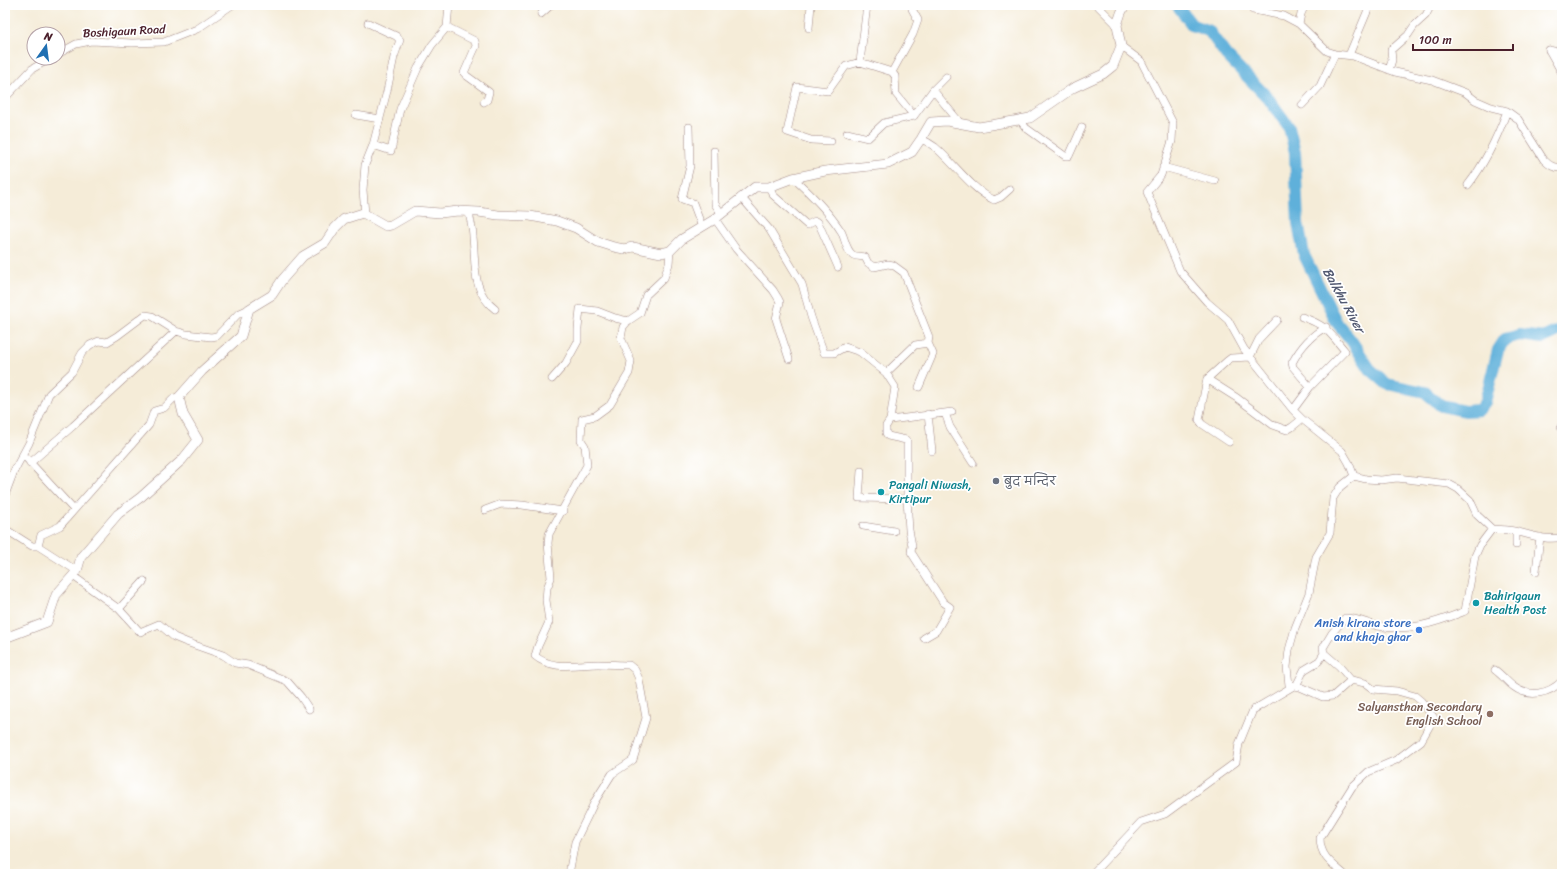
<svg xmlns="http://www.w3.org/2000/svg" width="1567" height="879" font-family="Sriracha,'Playpen Sans Deva',sans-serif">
<rect width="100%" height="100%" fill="#fff"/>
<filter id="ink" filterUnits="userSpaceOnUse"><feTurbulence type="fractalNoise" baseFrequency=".025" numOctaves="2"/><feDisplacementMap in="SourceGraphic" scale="8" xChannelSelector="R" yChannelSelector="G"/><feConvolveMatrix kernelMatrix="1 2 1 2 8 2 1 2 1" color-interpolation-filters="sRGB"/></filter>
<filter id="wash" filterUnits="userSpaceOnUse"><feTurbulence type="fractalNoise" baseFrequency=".012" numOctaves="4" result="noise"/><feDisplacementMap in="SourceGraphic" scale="16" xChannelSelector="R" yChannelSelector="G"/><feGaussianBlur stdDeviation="0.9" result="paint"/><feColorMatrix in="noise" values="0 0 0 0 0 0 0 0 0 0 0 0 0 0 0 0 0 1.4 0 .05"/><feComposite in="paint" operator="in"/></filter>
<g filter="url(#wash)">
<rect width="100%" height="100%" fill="#f5ecd8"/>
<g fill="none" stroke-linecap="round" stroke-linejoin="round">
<path stroke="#5fb0da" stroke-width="12" d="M 1177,5 L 1192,25 L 1209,31 L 1226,55 L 1268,98 L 1289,127 L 1295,152 L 1298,223 L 1304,255 L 1337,323 L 1351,340 L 1370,369 L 1387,384 L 1425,392 L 1441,406 L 1465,411 L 1479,410 L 1485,402 L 1498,350 L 1505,339 L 1520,335 L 1543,338 L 1562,329"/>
</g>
</g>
<g filter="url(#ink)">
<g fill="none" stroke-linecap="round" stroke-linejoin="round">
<g stroke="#a08682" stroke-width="8">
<path id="minor" d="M 1097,5 L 1117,25
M 1305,5 L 1301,14 L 1299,24 L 1327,51 L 1335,54 L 1353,56 L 1395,72 L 1432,80 L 1466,93 L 1475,100 L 1491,107 L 1507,111 L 1518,119 L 1544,160 C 1550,166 1554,168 1562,168
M 1253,10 L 1284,16 L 1299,24
M 541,14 L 551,5
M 368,23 L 396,36 L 400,40 L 394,57 L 387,91 L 373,145
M 447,27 L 475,41 L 476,46 L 464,73 L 467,76 L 489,92 L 487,100 L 484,102
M 809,28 L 811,5
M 1121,46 L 1141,61 L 1173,123 L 1172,141 L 1161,175 L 1147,192 L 1180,271 L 1207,302 L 1228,320 L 1244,349 L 1293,410 L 1302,419 L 1342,451 L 1349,463 L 1354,476 L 1366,479 L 1381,480 L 1397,478 L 1449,484 L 1458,489 L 1470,500 L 1477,515 L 1492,529
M 1549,50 L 1562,73
M 1549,50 L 1562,53
M 58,54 L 76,44 L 91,41 L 132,43 L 164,42 L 197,29 L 232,5
M 1349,55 L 1370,5
M 860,62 L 867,5
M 1389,70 L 1392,60 L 1391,50 L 1408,35 L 1414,26 L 1426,15 L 1431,5
M 892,72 L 913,34 L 918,20 L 912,9 L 912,5
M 946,77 L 933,90 L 961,124
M 5,98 L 32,69 L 51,58
M 1302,105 L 1320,86 L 1335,54
M 356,115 L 380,119
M 1020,120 L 1026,128 L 1065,156 L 1069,156 L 1082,127
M 689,127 L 690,166 L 682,199 L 693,203 L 702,227
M 847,133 L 868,138 L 884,123 L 914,116 L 933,90
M 921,139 C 926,141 931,144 935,147 C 954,163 971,189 994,200 L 1001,197 L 1010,189
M 831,141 L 811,140 L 787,132 L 797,87 L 828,91 L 846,66 L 860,62 L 892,72 L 895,76 L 896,94 L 914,116
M 714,151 L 715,204 L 721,213
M 1163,167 L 1215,181
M 793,178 C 811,194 828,211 841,231 C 845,238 846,251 853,255 C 857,257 862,256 865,257 L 868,263 L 874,267 L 888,264 L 893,265 L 904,273 L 929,337 L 928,343 L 933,354 L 919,387
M 1468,185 C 1486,162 1497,138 1507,111
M 769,187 L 773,195 L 807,225 L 815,221 L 818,222 L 838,267
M 741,197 L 769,229 L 802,284 L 811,317 L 824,353 L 834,353 L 845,347 L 860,352 L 886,373 L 895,387 L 890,420 L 886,426 L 886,433 L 888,436 L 906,440 L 907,441 L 907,499 L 909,530 L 912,546 L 911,552 L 943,602 L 950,607 L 936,631 L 924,638
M 469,212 C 470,220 473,228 473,237 C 476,263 471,291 495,309
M 363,213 L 365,214 L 363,190 L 365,165 L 373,145 L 391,151 L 400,109 L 418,68 L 432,45 L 447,27 L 449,5
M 715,219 L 736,249 L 773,290 L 778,298 L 780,302 L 776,319 L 789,359
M 1277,320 L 1259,339 L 1250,357 L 1231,358 L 1227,361 L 1207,379 L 1237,398 L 1273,425 L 1287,430 L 1292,427 L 1302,419
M 886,373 L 915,345 L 928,343
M 552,379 L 566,363 L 578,341 L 578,329 L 580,309 L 597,311 L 615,318 L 628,321
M 1207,379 L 1199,420 L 1202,424 L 1229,442
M 1310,387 L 1293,367 L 1292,363 C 1300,348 1311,335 1326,327
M 1293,410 L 1310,387 L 1345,351 C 1329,332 1326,325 1302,317
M 945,413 L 950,427 L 973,463
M 928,414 L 932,451
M 890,420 L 952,412
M 1561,427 L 1562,427
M 27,459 L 74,510
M 30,463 L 73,426 L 176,331
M 861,471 L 859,498 L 907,499
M 5,495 L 14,471 L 29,443 L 49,394 L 72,372 L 82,353 L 90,345 L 99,341 L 107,342 L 117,336 L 145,315 L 152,316 L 176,331 L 186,334 L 211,337 L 217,336 L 238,314 L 249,309
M 485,510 L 501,504 L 522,505 L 563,511
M 863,526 L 894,531
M 5,529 L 32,546 L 38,546
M 1516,545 L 1516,532
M 77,571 L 38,546 L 41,535 L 60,526 L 149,425 L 154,411 L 164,408 L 174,398 L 179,397
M 1536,571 L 1540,537
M 73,576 L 119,609 L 140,632 L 159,624 L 174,637 L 186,642 L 223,655 L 235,663 L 248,665 L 287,681 L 301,697 L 309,709
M 119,609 L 144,581
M 1495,670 C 1502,675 1507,682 1514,687 C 1529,698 1549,694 1562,681
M 1351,680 L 1333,696 L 1323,697 L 1300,687 L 1289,685 L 1287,667 L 1289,650 L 1295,628 L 1309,593 L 1316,557 L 1330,533 L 1333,498 L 1340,487 L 1354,476
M 569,874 L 575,842 L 595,801 L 612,774 L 633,760 L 646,718 L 639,679 L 635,670 L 629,665 C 619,665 609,664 598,664 C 577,664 553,671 535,656 L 538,646 L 549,622 L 546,600 L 547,588 L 551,578 L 548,543 L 549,534 L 587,465 L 585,446 L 581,440 L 582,419 L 595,416 L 610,405 L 629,373 L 631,361 L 621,338 L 623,327 L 628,321 L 640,313 L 646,295 L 664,278 L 669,264 L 670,251
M 1092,874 L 1141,822 L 1165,814 L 1236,762 L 1239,744 L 1253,710 L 1297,684 L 1304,670 L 1319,661 L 1324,653
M 1344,874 C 1331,863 1320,856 1320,838 L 1352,787 L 1368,772 L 1396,760 L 1421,741 L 1434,718 L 1421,701 L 1415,696 L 1397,691 L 1373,689 L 1365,683 L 1351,680 L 1339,666 L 1324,653 L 1323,648 L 1332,633 L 1345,618 C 1356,617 1368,624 1378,626 C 1408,632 1435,623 1463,612 L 1465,611 L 1475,556 L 1480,545 L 1492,529 C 1497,530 1503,529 1508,530 C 1525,532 1544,542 1562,537"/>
</g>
<g stroke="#a08682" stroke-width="10">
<path id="tertiary" d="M 5,638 L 47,622 L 56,595 L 77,571 L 81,557 L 118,514 L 141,497 L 182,460 L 198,440 L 183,414 L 179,397 L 202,371 L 241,336 L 249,309 L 272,295 L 282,280 L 303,256 L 325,243 L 335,228 L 344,219 L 363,213 L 386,226 L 391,225 L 415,211 L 440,213 L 458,211 L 479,212 L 498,215 L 530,216 L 557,221 L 576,228 L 598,242 L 614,247 L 624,249 L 633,247 L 661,253 L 670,251 L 682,239 L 715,219 L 755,187 L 769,187 L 793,178 L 825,171 L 888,164 L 912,152 L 921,139 L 931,122 L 947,121 L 979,127 L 1030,118 L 1073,88 L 1103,74 L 1113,66 L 1121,46 L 1117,25 L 1121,13 L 1125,5"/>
</g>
<use href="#minor" stroke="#fff" stroke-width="7"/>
<use href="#tertiary" stroke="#fff" stroke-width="9"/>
</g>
</g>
<circle fill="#6b7280" stroke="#fff" stroke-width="1.5" cx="996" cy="481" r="4"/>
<g fill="#0f9aa8" stroke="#fff" stroke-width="1.5">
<circle cx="881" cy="492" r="4"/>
<circle cx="1476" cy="603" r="4"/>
</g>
<circle fill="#3f7fe0" stroke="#fff" stroke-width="1.5" cx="1419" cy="630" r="4"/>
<circle fill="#8d6e63" stroke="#fff" stroke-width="1.5" cx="1490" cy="714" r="4"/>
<g text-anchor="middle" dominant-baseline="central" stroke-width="3.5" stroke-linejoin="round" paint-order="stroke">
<g font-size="12" fill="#4a1f2b" stroke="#fff">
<text transform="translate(124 31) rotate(-3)">Boshigaun Road</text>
</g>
<g font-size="12" fill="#5b616d" stroke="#fff" text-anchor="start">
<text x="1004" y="481">बुद मन्दिर</text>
</g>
<g font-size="12" fill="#0d838f" stroke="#fff" text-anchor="start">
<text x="889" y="485">Pangali Niwash,<tspan x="889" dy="14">Kirtipur</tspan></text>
<text x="1484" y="596">Bahirigaun<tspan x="1484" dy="14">Health Post</tspan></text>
</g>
<g font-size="12" fill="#366cbe" stroke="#fff" text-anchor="end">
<text x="1411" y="623">Anish kirana store<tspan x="1411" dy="14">and khaja ghar</tspan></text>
</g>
<g font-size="12" fill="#785e54" stroke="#fff" text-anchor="end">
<text x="1482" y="707">Salyansthan Secondary<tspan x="1482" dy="14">English School</tspan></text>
</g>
<g font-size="13" font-style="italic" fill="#525971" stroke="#fff">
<text transform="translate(1344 300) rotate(61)">Balkhu River</text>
</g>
</g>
<rect width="1567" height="879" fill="none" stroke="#fff" stroke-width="20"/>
<g transform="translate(46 46) rotate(14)"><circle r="19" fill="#ffffff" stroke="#b7a5aa"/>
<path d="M0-3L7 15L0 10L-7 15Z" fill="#1f6fb2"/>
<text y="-6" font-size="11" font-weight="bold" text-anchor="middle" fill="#4a1f2b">N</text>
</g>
<path d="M1413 44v6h100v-6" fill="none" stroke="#4a1f2b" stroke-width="2"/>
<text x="1419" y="44" font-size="12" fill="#4a1f2b" stroke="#ffffff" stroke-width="3" paint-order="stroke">100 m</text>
</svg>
